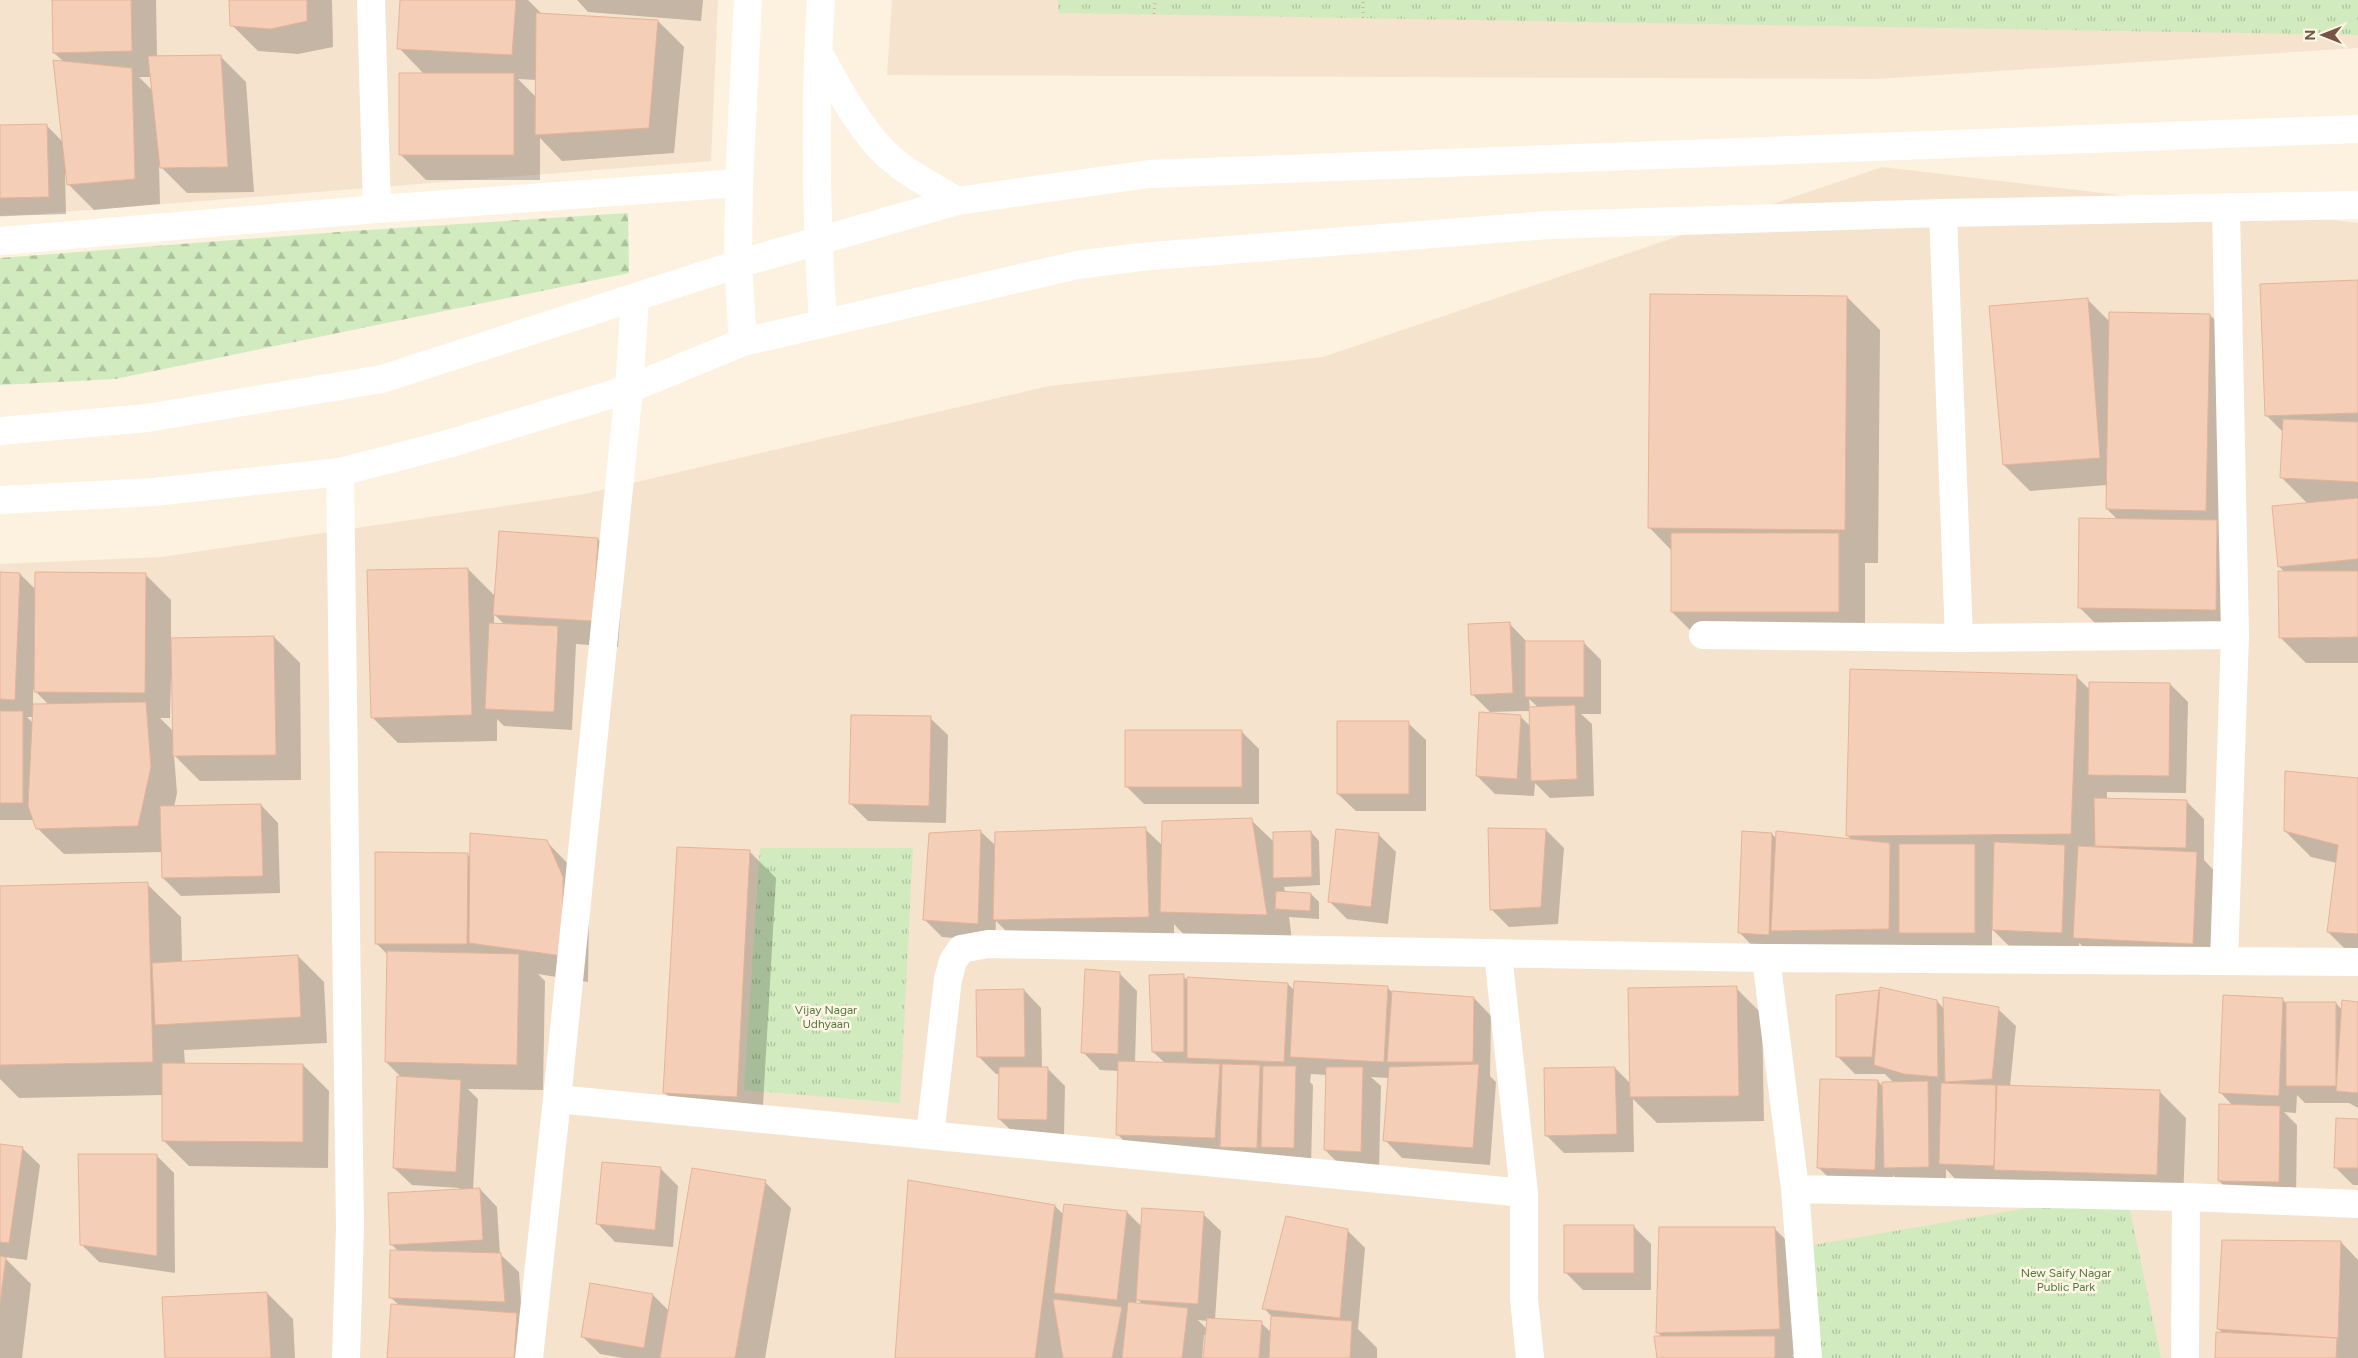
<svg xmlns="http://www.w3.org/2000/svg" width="2358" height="1358" font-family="Figtree,sans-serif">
<defs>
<pattern id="forest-firs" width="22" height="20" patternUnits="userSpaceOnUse" patternTransform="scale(1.25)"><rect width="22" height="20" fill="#d1ebbe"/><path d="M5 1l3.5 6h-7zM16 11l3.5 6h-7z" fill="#aec19c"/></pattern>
<pattern id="park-tufts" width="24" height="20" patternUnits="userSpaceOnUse" patternTransform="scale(1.25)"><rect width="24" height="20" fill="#d1ebbe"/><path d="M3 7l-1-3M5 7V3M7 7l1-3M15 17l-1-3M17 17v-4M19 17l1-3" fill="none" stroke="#aec19c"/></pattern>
</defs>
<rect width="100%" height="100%" fill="#fdf1e0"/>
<path fill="#f5e3ce" d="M 0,0 L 718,0 L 711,161 L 0,217 Z
M 892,0 L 2358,0 L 2358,48 L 1875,79 L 887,75 Z
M 1882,167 L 2358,223 L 2358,1358 L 0,1358 L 0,564 L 161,557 L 585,494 L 1049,386 L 1323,357 Z"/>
<path fill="url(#forest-firs)" d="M 628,213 L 629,273 L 115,379 L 0,385 L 0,258 L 352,231 Z"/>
<path fill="url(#park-tufts)" d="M 1058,0 L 2358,0 L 2358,35 L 1058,13 Z
M 760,848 L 913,848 L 900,1103 L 744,1090 Z
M 2126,1191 L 2161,1358 L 1821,1358 L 1802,1247 Z"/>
<path fill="#0003" fill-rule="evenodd" d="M 53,0 L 156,0 L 157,57 L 220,56 L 246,82 L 254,192 L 187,193 L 159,165 L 160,204 L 94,210 L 68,184 L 67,174 L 65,174 L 66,214 L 0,216 L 0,126 L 46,125 L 63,142 L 64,62 L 54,53 ZM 139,77 L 152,77 L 153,91 Z
M 230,0 L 332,0 L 333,47 L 298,54 L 258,51 L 232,25 Z
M 401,0 L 528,0 L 542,14 L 658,21 L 684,47 L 674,153 L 562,161 L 540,138 L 540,180 L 426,180 L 400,154 L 425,75 L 399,48 ZM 518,79 L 537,80 L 537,98 Z
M 577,0 L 703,0 L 701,21 L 588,12 Z
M 2358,281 L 2358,663 L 2306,663 L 2280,637 L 2285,573 L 2279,566 L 2308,504 L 2282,478 L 2284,433 L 2267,416 Z
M 1847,297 L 1880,330 L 1878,563 L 1865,563 L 1865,638 L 1698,638 L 1672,612 L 1672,551 L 1649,527 Z
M 2087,299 L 2110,322 L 2210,315 L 2236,341 L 2241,635 L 2105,633 L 2079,607 L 2118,520 L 2107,509 L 2107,485 L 2030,491 L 2004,465 Z
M 598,539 L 624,565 L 618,647 L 576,644 L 572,730 L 504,726 L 497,719 L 497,741 L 398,743 L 372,717 L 468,569 L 496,597 ZM 494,614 L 505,625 L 494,625 Z
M 0,573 L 20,574 L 36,590 L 145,574 L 171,600 L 171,639 L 274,637 L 300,663 L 301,780 L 200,781 L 174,755 L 177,793 L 174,807 L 261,805 L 278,823 L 280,893 L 181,896 L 163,878 L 163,852 L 64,854 L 37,828 L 34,820 L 0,820 ZM 171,677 L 173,677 L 174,732 L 160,718 L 170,718 ZM 33,689 L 49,705 L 33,705 ZM 27,717 L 33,717 L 33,723 Z
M 1509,623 L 1527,642 L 1583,642 L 1601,660 L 1601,714 L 1581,714 L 1592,724 L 1594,796 L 1550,798 L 1535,783 L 1534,796 L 1495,794 L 1477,776 L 1520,716 L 1530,726 L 1530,711 L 1490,712 L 1473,695 ZM 1529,699 L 1539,708 L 1530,709 Z
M 2076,676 L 2090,690 L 2170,684 L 2188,702 L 2186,793 L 2107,792 L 2107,800 L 2186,801 L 2204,819 L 2204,860 L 2223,880 L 2219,969 L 2100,963 L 2079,943 L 2079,950 L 2010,947 L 1992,929 L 1992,951 L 1799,956 L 1786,944 L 1786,952 L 1757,951 L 1740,933 L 1772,834 L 1777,839 L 1852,841 L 1848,836 Z
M 930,718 L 948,735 L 946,823 L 868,821 L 850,803 Z
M 1408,723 L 1426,740 L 1426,811 L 1356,811 L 1338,794 Z
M 1242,732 L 1259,749 L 1259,804 L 1144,804 L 1126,786 Z
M 2358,779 L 2358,958 L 2354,958 L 2328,932 L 2337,863 L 2311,857 L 2285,831 Z
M 1251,820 L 1274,842 L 1311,832 L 1319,841 L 1320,885 L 1284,887 L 1285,892 L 1311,894 L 1319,902 L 1319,919 L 1289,917 L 1292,940 L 1187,938 L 1174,924 L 1174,942 L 1020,945 L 996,921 L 995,941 L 942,937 L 924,919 L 980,831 L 996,846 L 1145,829 L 1163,846 Z
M 1546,830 L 1564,848 L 1558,924 L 1509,927 L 1491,909 Z
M 1378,834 L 1396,852 L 1388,924 L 1347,919 L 1330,902 Z
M 546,841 L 572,868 L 589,904 L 588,982 L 538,974 L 545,981 L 543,1090 L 468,1089 L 478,1099 L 473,1190 L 480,1189 L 497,1207 L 500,1254 L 519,1272 L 522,1319 L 541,1358 L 388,1358 L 399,1305 L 390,1297 L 398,1251 L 391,1244 L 460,1188 L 412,1185 L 394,1168 L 402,1078 L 386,1062 L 388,955 L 376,943 L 467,854 L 471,858 Z
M 750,852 L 776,878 L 762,1123 L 690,1118 L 664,1092 Z
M 147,884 L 181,917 L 182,962 L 298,956 L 324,982 L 327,1043 L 184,1050 L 185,1064 L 303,1065 L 329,1091 L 328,1168 L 189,1166 L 163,1140 L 163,1095 L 19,1098 L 0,1079 L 0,887 Z
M 1119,973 L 1137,991 L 1135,1063 L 1165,1063 L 1153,1052 L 1183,976 L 1186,979 L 1288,984 L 1295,991 L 1388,988 L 1392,992 L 1474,998 L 1491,1016 L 1490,1076 L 1496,1082 L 1490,1165 L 1402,1158 L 1385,1140 L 1389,1078 L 1371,1077 L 1381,1086 L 1379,1169 L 1343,1168 L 1325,1150 L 1327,1075 L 1311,1074 L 1310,1082 L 1313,1085 L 1311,1165 L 1135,1152 L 1118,1135 L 1119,1071 L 1100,1070 L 1083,1052 Z
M 1736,988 L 1762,1014 L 1764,1121 L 1657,1123 L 1633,1099 L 1634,1152 L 1564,1153 L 1546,1135 L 1615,1068 L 1631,1084 Z
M 1024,990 L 1041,1008 L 1042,1069 L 1048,1069 L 1065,1086 L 1064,1137 L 1017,1136 L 999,1119 L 1000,1074 L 996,1074 L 979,1057 Z
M 1878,991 L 1881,994 L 1937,1001 L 1944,1009 L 1998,1009 L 2016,1026 L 2010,1086 L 2160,1092 L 2186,1118 L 2183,1201 L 1958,1182 L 1946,1169 L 1946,1184 L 1902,1185 L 1893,1175 L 1892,1187 L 1836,1185 L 1818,1167 L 1878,1081 L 1883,1087 L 1894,1083 L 1885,1074 L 1855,1074 L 1837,1056 Z
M 2283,1000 L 2286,1003 L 2336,1003 L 2342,1010 L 2358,1003 L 2358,1108 L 2349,1103 L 2305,1103 L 2297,1095 L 2296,1113 L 2284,1112 L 2297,1125 L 2296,1199 L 2237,1198 L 2219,1181 L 2233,1106 L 2220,1092 Z
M 2358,1120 L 2358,1185 L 2353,1185 L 2335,1167 Z
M 0,1145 L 22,1148 L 40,1165 L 27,1260 L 4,1257 L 31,1284 L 22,1358 L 0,1358 Z
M 156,1155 L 174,1173 L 175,1273 L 99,1262 L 81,1244 Z
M 660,1168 L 678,1186 L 673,1247 L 615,1242 L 598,1224 Z
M 765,1182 L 791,1208 L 765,1358 L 623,1358 L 600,1354 L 582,1336 L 591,1285 L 653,1295 L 669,1311 Z
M 1055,1206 L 1064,1215 L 1127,1212 L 1142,1227 L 1203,1214 L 1221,1231 L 1215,1320 L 1261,1323 L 1272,1333 L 1272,1317 L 1264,1308 L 1347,1230 L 1365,1248 L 1358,1329 L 1377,1348 L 1377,1358 L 1205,1358 L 1206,1335 L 1204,1335 L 1202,1358 L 896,1358 ZM 1137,1299 L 1142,1304 L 1136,1304 ZM 1198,1320 L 1208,1321 L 1207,1329 Z
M 1633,1226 L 1651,1244 L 1651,1290 L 1583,1290 L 1565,1272 Z
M 1774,1228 L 1800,1254 L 1806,1355 L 1792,1355 L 1795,1358 L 1658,1358 L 1662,1337 L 1657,1332 Z
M 2341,1242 L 2358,1260 L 2358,1358 L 2216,1358 L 2223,1333 L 2218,1329 Z
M 267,1293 L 293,1319 L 295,1358 L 166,1358 Z"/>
<path fill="#f4ceb6" stroke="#e7b396" d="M 52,0 L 131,0 L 132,51 L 53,53 Z
M 229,0 L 307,0 L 307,21 L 271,29 L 230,26 Z
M 400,0 L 516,0 L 512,55 L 397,49 Z
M 536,13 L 658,20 L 649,128 L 535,135 Z
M 221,55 L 228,167 L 160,168 L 148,56 Z
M 53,60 L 132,68 L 135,179 L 67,185 Z
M 399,73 L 514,73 L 514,155 L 399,155 Z
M 47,124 L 49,197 L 0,198 L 0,125 Z
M 2358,280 L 2358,413 L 2265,416 L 2260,284 Z
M 1650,294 L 1847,296 L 1845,530 L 1648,528 Z
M 2088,298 L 2100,458 L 2003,465 L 1989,306 Z
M 2109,312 L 2210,314 L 2206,511 L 2106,509 Z
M 2283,419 L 2358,422 L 2358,482 L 2280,478 Z
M 2358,498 L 2358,559 L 2278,567 L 2272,506 Z
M 2079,518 L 2217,520 L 2216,610 L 2078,608 Z
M 499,531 L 598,538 L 593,621 L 493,615 Z
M 1671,533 L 1839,533 L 1839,612 L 1671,612 Z
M 468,568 L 472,715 L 371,718 L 367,570 Z
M 2278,571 L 2358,571 L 2358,637 L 2279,638 Z
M 0,572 L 20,573 L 15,700 L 0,699 Z
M 35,572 L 146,573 L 145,693 L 34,692 Z
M 1510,622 L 1513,693 L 1471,695 L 1468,624 Z
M 489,623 L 558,626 L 554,712 L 485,709 Z
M 274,636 L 276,755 L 173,756 L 171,638 Z
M 1525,641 L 1584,641 L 1584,697 L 1525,697 Z
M 1850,669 L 2077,675 L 2071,834 L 1846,836 Z
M 2089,682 L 2170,683 L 2169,776 L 2088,775 Z
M 146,702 L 151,767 L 138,826 L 36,829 L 28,806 L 33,704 Z
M 1575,705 L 1577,779 L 1531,781 L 1529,707 Z
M 0,711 L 23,711 L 23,803 L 0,803 Z
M 1479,712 L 1521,715 L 1517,779 L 1476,776 Z
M 851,715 L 931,716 L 929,806 L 849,804 Z
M 1337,721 L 1409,721 L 1409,794 L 1337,794 Z
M 1125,730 L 1242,730 L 1242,787 L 1125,787 Z
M 2285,771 L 2358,778 L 2358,934 L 2327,932 L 2338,845 L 2284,831 Z
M 2094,798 L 2187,800 L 2186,848 L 2095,846 Z
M 261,804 L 263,876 L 162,878 L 160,806 Z
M 1252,818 L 1267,915 L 1160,912 L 1162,821 Z
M 1146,827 L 1149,917 L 993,920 L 995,832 Z
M 1488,828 L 1546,829 L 1541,907 L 1490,910 Z
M 1336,829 L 1379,833 L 1371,907 L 1328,902 Z
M 981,830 L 978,924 L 923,920 L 929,833 Z
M 1311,831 L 1312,877 L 1273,878 L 1273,832 Z
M 1742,831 L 1772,833 L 1769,935 L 1738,933 Z
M 1776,831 L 1890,843 L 1889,929 L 1771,931 Z
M 470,833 L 547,840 L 563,877 L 563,956 L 469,943 Z
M 1994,842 L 2065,845 L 2062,933 L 1992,930 Z
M 1899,844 L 1975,844 L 1975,933 L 1899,933 Z
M 2078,846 L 2197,852 L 2193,944 L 2073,938 Z
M 677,847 L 750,850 L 737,1097 L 663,1093 Z
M 375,852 L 468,853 L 467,944 L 375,944 Z
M 148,882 L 153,1062 L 0,1065 L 0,886 Z
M 1276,891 L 1311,893 L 1310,911 L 1275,909 Z
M 387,951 L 519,954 L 517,1065 L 385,1062 Z
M 298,955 L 301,1017 L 155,1025 L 152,963 Z
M 1085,969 L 1120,972 L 1118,1054 L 1081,1053 Z
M 1184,974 L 1184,1052 L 1152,1052 L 1149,975 Z
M 1187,977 L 1288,983 L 1284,1062 L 1187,1058 Z
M 1294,981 L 1388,986 L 1384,1062 L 1290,1057 Z
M 1737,986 L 1739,1096 L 1630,1097 L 1628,988 Z
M 1880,987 L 1937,1000 L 1938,1077 L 1904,1074 L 1874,1065 Z
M 1024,989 L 1025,1057 L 977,1057 L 976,990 Z
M 1879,990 L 1872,1057 L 1836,1057 L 1836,995 Z
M 1392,991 L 1474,997 L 1473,1062 L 1387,1062 Z
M 2223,995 L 2283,998 L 2279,1096 L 2219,1093 Z
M 1943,997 L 1999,1007 L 1992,1079 L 1945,1082 Z
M 2342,1000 L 2358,1002 L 2358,1093 L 2336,1091 Z
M 2286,1002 L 2336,1002 L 2336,1086 L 2286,1086 Z
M 1118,1061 L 1220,1064 L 1215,1138 L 1116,1135 Z
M 162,1063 L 303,1064 L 303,1142 L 162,1141 Z
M 1222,1064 L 1260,1065 L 1257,1148 L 1220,1147 Z
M 1479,1064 L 1473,1148 L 1383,1141 L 1389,1067 Z
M 1263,1066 L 1296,1066 L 1294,1148 L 1261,1147 Z
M 999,1067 L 1048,1067 L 1047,1120 L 998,1119 Z
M 1326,1067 L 1363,1067 L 1361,1152 L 1324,1150 Z
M 1615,1067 L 1617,1134 L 1545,1136 L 1544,1068 Z
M 397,1076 L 461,1080 L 456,1172 L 393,1168 Z
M 1820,1079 L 1878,1080 L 1875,1170 L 1817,1168 Z
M 1928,1081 L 1929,1167 L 1884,1168 L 1882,1082 Z
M 1941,1083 L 1996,1085 L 1994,1166 L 1939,1164 Z
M 1997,1085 L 2160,1090 L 2157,1175 L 1994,1170 Z
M 2219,1104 L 2280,1106 L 2279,1182 L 2218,1181 Z
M 2336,1118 L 2358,1119 L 2358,1168 L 2334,1168 Z
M 0,1144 L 23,1147 L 9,1243 L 0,1242 Z
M 78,1154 L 157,1154 L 157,1256 L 80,1245 Z
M 602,1162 L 661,1167 L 655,1230 L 596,1224 Z
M 692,1168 L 766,1180 L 735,1358 L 660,1358 Z
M 908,1180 L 1055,1205 L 1035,1358 L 895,1358 Z
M 480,1188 L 483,1240 L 390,1245 L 388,1193 Z
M 1064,1204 L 1127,1211 L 1117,1300 L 1054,1293 Z
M 1142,1208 L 1204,1212 L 1198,1304 L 1136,1300 Z
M 1286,1216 L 1348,1229 L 1340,1318 L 1262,1309 Z
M 1564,1225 L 1634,1225 L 1634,1273 L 1564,1273 Z
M 1659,1227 L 1775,1227 L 1780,1329 L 1656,1333 Z
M 2222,1240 L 2341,1241 L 2338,1338 L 2217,1329 Z
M 390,1250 L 501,1253 L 505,1302 L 389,1298 Z
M 0,1256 L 6,1257 L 0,1303 Z
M 590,1283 L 653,1294 L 644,1348 L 581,1337 Z
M 267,1292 L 271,1358 L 165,1358 L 162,1297 Z
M 1053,1299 L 1122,1307 L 1112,1358 L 1063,1358 Z
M 1128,1302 L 1188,1308 L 1182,1358 L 1122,1358 Z
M 391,1304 L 517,1313 L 514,1358 L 387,1358 Z
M 1271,1316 L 1352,1321 L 1350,1358 L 1269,1358 Z
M 1207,1318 L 1262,1321 L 1259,1358 L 1203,1358 Z
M 2216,1332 L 2337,1338 L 2336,1358 L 2215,1358 Z
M 1654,1336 L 1775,1336 L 1775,1358 L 1657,1358 Z"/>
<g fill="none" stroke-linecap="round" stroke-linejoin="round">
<path stroke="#d8b19a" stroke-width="3" stroke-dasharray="1 4" stroke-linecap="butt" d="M 1154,14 L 1155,0
M 1363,18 L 1363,0"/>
<path stroke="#fff" stroke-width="28" d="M 371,0 L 377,209
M 1943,213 L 1959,638
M 0,241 L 377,209 L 739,183
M 340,472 L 350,1228 L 346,1358
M 1703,635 L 1959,638 L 2235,635
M 1498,954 L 1524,1193 L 1524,1299 L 1530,1358
M 1766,958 L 1795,1189 L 1808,1358
M 2224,961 L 2235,635 L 2226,209
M 557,1099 L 1524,1193
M 930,1135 L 948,979 L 953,961 L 961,949 L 988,944 L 1766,958 L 2358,962
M 1795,1189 L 2186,1197 L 2358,1204
M 529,1358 L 557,1099 L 629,389 L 635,299
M 2185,1358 L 2186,1197"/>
<path stroke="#fff" stroke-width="28" d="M 821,0 C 814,108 816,215 823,323
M 818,52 C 837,85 855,121 881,149 C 902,171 931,185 957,201
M 743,342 L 738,264 L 739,183 L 748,0"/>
<path stroke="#fff" stroke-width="28" d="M 0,431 L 147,418 L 382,379 L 738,264 L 957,201 L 1149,174 L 2358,129
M 0,500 L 154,492 L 340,472 L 448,444 L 629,389 L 743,342 L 1077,265 L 1140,257 L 1548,225 L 1943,213 L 2358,205"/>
</g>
<g text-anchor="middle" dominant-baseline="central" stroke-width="5" stroke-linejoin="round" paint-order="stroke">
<g font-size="12" fill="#517b3e" stroke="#fff5e7">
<text x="826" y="1010">Vijay Nagar<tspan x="826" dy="14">Udhyaan</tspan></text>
<text x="2066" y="1273">New Saify Nagar<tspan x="2066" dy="14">Public Park</tspan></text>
</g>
</g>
<g transform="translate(2323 35) rotate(270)" stroke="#fff5e7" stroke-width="4" paint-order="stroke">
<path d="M0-4L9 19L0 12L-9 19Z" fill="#755646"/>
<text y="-8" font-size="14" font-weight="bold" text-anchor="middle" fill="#755646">N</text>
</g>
</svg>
